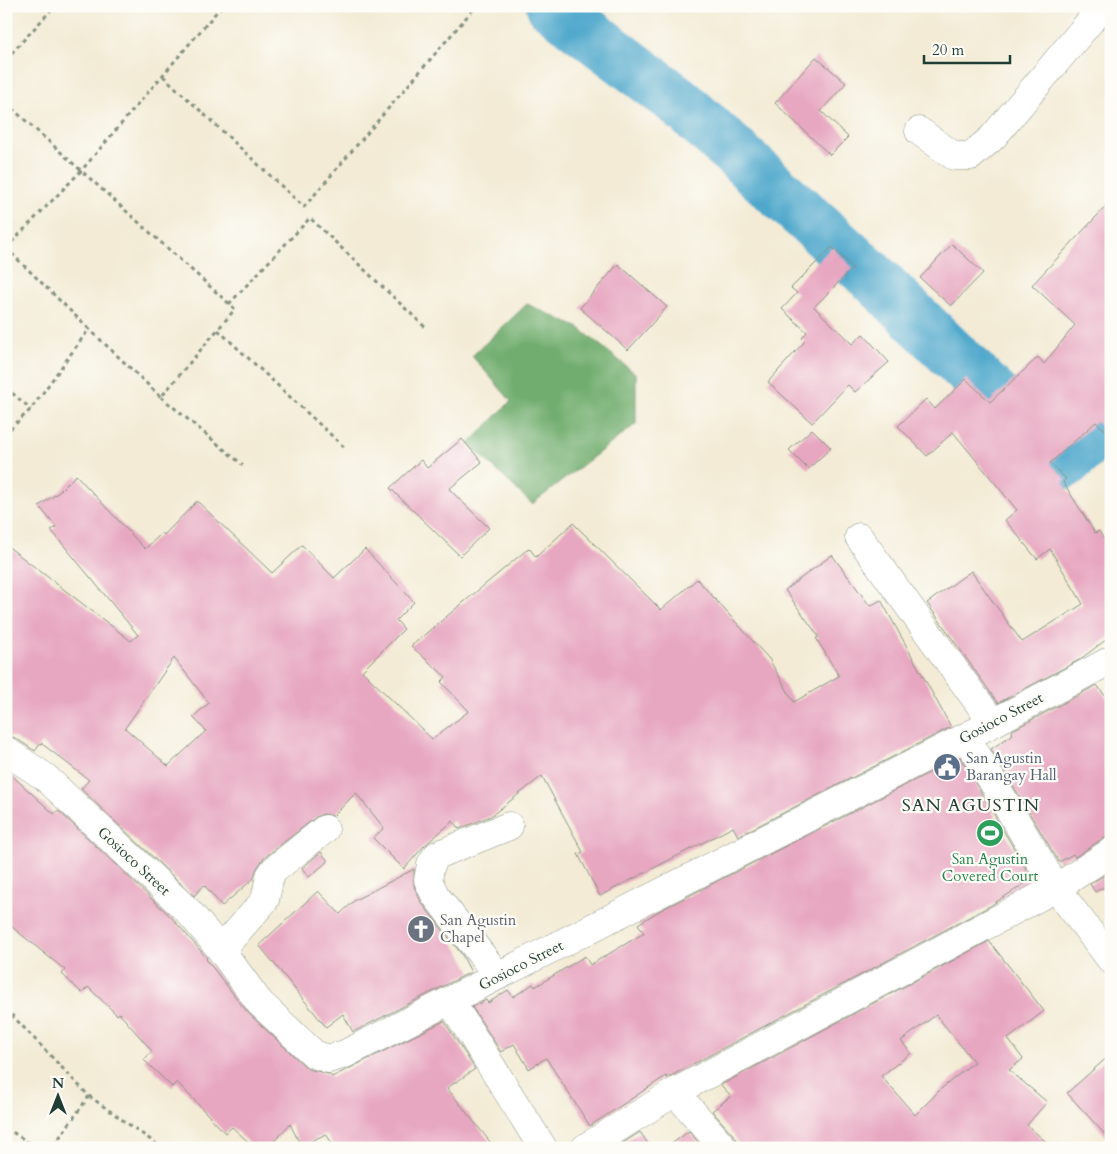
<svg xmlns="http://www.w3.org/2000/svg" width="1117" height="1154" font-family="Cardo,serif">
<rect width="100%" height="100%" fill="#fdfcf7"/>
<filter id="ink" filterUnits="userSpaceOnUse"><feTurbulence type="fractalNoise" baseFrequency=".02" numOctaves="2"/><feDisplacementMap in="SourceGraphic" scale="10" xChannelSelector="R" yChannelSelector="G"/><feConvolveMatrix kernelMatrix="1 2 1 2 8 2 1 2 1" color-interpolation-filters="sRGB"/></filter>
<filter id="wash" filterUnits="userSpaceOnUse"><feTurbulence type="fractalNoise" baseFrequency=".0096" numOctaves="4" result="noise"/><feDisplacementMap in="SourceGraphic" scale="20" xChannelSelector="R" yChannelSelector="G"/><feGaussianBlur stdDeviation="1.12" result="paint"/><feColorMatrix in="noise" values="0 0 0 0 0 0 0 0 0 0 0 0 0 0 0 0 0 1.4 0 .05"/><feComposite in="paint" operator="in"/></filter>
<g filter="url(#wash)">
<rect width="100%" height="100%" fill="#f3ebd5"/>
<path fill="#71ad6e" stroke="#487551" d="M 527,304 L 579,328 L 636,374 L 636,424 L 532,504 L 469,444 L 511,401 L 472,356 Z"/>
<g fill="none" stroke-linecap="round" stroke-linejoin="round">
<path stroke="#4fa8cc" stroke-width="52" d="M 552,6 L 678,101 L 877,281 L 1064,463 L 1111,421"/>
</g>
<g id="blocks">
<path fill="#e7a7c1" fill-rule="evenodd" d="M 816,57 L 846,83 L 821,111 L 848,137 L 830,155 L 775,103 Z
M 1111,201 L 1111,435 L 1096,422 L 1050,463 L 1066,479 L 1063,482 L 1095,533 L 1099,531 L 1111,551 L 1111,636 L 1079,660 L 998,703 L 927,603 L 971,571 L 1022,642 L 1083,604 L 1050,549 L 1037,559 L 1005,520 L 1017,510 L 953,432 L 927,456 L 898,426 L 926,399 L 935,409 L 966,379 L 990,402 L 1038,357 L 1044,364 L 1075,325 L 1032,285 Z
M 952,244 L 983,273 L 951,306 L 920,278 Z
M 832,247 L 853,268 L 814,307 L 852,344 L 863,334 L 889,362 L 855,392 L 848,385 L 812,423 L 768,382 L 805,341 L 802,338 L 807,332 L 782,309 L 797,293 L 791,288 Z
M 618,264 L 667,307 L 628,350 L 580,308 Z
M 812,429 L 831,448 L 808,469 L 789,450 Z
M 462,439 L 482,462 L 449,489 L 489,528 L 460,556 L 390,488 L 421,460 L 427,468 Z
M 76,475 L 145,549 L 162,533 L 164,535 L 197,501 L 272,573 L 302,545 L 334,578 L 365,549 L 414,602 L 396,620 L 404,629 L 362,671 L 432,739 L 469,711 L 441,682 L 446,677 L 411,646 L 529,548 L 536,557 L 573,523 L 661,610 L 697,579 L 769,659 L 794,702 L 839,676 L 816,638 L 819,637 L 785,590 L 832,555 L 870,606 L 881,600 L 951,727 L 738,836 L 733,827 L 600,896 L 578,854 L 583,852 L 542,776 L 491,816 L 459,829 L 453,821 L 424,846 L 404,869 L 373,838 L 384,828 L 356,793 L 333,816 L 323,814 L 316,817 L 264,858 L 257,868 L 253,879 L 222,906 L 204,885 L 194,896 L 81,789 L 89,780 L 41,743 L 35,751 L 15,738 L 6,735 L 6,545 L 131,641 L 138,635 L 51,530 L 56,527 L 39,506 L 59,492 ZM 174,658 L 209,703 L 193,717 L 206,731 L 168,766 L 125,728 Z
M 1097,685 L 1111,704 L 1111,836 L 1102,839 L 1075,857 L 1073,854 L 1059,862 L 991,749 L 1013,734 L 1011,731 Z
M 960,757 L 1032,879 L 990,906 L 667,1078 L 666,1076 L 590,1126 L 546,1058 L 529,1069 L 514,1044 L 501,1052 L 472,1007 L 486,1000 L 488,1003 L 508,990 L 513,997 L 533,984 L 535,987 L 585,956 L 590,965 L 644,933 L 638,924 L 659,911 Z
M 6,770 L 54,814 L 57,811 L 60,812 L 172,918 L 207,958 L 206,959 L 248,1013 L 308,1069 L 329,1074 L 332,1077 L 444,1021 L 475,1069 L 447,1088 L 495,1148 L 335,1148 L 326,1134 L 301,1146 L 290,1124 L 268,1148 L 255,1148 L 232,1127 L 225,1133 L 177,1082 L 172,1087 L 144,1060 L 152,1051 L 119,1013 L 117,1015 L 88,987 L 82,993 L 62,974 L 65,970 L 6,922 Z
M 321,852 L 328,861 L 309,877 L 302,868 Z
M 414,869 L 414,886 L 421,902 L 462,955 L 471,972 L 353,1032 L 343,1014 L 326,1027 L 259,945 L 318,891 L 340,914 L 355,900 Z
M 1111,871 L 1111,883 L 1095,892 L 1090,884 Z
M 989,941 L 1044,1011 L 1008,1039 L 1023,1059 L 1009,1070 L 1047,1102 L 1027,1125 L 1053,1148 L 739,1148 L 736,1138 L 712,1111 L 731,1096 L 721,1085 ZM 936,1015 L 974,1062 L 942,1088 L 915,1115 L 881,1076 L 911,1053 L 901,1041 Z
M 1111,1054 L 1111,1141 L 1067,1093 Z
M 689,1131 L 703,1148 L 666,1148 Z
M 640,1132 L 651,1148 L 615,1148 Z"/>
</g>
</g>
<g filter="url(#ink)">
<use href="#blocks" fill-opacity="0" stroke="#899484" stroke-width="1"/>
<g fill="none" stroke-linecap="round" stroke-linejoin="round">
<g stroke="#899484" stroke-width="29">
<path id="minor" d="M 919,131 L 954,156 L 971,156 L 993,137 L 1103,6
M 859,537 L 993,723
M 966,737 L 1056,888 L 1111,960
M 6,751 L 45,777 L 189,912 L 221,950 L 259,1002 L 314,1054 L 328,1059 L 345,1054 L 993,723 L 1111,660
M 221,950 L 265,900 L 270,876 L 274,870 L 325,829
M 498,976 L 435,895 L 428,880 L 431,864 L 437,855 L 509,826
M 451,1002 L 543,1148
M 675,1092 L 724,1148
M 585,1148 L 675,1092 L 1056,888 L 1111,852"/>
</g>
<path stroke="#899484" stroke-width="3" stroke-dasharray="4 4" stroke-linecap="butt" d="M 6,59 L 55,6
M 163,76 L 304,207 L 476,6
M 6,103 L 235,309 L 161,397 L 89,329
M 6,248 L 81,171 L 220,8 L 217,6
M 6,248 L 89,329 L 31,409 L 6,433
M 229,304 L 310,218 L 426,328
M 218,330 L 344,447
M 6,388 L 31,409
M 161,397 L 243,465
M 6,1009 L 89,1096 L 52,1148
M 89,1096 L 162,1148
M 6,1128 L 37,1148"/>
<use href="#minor" stroke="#fff" stroke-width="28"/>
</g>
</g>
<defs>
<g id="civic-disc" transform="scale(1.4375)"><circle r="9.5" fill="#5c6f8a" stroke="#fdfcf7"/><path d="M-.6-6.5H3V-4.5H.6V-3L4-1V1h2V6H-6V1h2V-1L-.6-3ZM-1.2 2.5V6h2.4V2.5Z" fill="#fff"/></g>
<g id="stadium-disc" transform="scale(1.4375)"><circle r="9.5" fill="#2e9e5b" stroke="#fdfcf7"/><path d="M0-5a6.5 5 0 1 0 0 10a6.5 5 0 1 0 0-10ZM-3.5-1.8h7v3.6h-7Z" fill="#fff"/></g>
<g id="church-disc" transform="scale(1.4375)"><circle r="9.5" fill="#6b7280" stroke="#fdfcf7"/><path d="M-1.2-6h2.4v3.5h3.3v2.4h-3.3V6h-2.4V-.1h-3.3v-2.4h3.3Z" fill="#fff"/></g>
</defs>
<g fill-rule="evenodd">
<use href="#civic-disc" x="947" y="767"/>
<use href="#stadium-disc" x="990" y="833"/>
<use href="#church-disc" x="421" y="929"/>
</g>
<g text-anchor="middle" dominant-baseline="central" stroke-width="4.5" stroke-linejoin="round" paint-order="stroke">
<g font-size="15" fill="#1f3d34" stroke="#fdfcf7">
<text transform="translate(1001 718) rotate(-28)">Gosioco Street</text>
<text transform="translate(134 861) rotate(43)">Gosioco Street</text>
<text transform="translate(521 965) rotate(-27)">Gosioco Street</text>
</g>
<g font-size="15" fill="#4e5e75" stroke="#fdfcf7" text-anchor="start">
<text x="966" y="758">San Agustin<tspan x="966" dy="17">Barangay Hall</tspan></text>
</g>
<g font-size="15" fill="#27864d" stroke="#fdfcf7">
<text x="990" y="859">San Agustin<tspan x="990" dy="17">Covered Court</tspan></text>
</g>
<g font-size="15" fill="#5b616d" stroke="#fdfcf7" text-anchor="start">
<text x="440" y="920">San Agustin<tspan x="440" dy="17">Chapel</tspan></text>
</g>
<g font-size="18" letter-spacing="1" fill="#1f3d34" stroke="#fdfcf7">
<text x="971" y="805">SAN AGUSTIN</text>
</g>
</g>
<rect width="1117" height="1154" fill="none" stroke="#fdfcf7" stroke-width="25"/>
<g transform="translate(58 1096)" stroke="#fdfcf7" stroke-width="4" paint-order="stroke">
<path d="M0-4L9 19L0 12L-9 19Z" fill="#1f3d34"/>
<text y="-8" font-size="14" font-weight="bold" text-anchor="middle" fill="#1f3d34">N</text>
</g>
<path d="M924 55v8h86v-8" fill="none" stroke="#1f3d34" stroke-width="2.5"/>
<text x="932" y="55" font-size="15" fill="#1f3d34" stroke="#fdfcf7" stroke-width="4" paint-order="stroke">20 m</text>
</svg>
